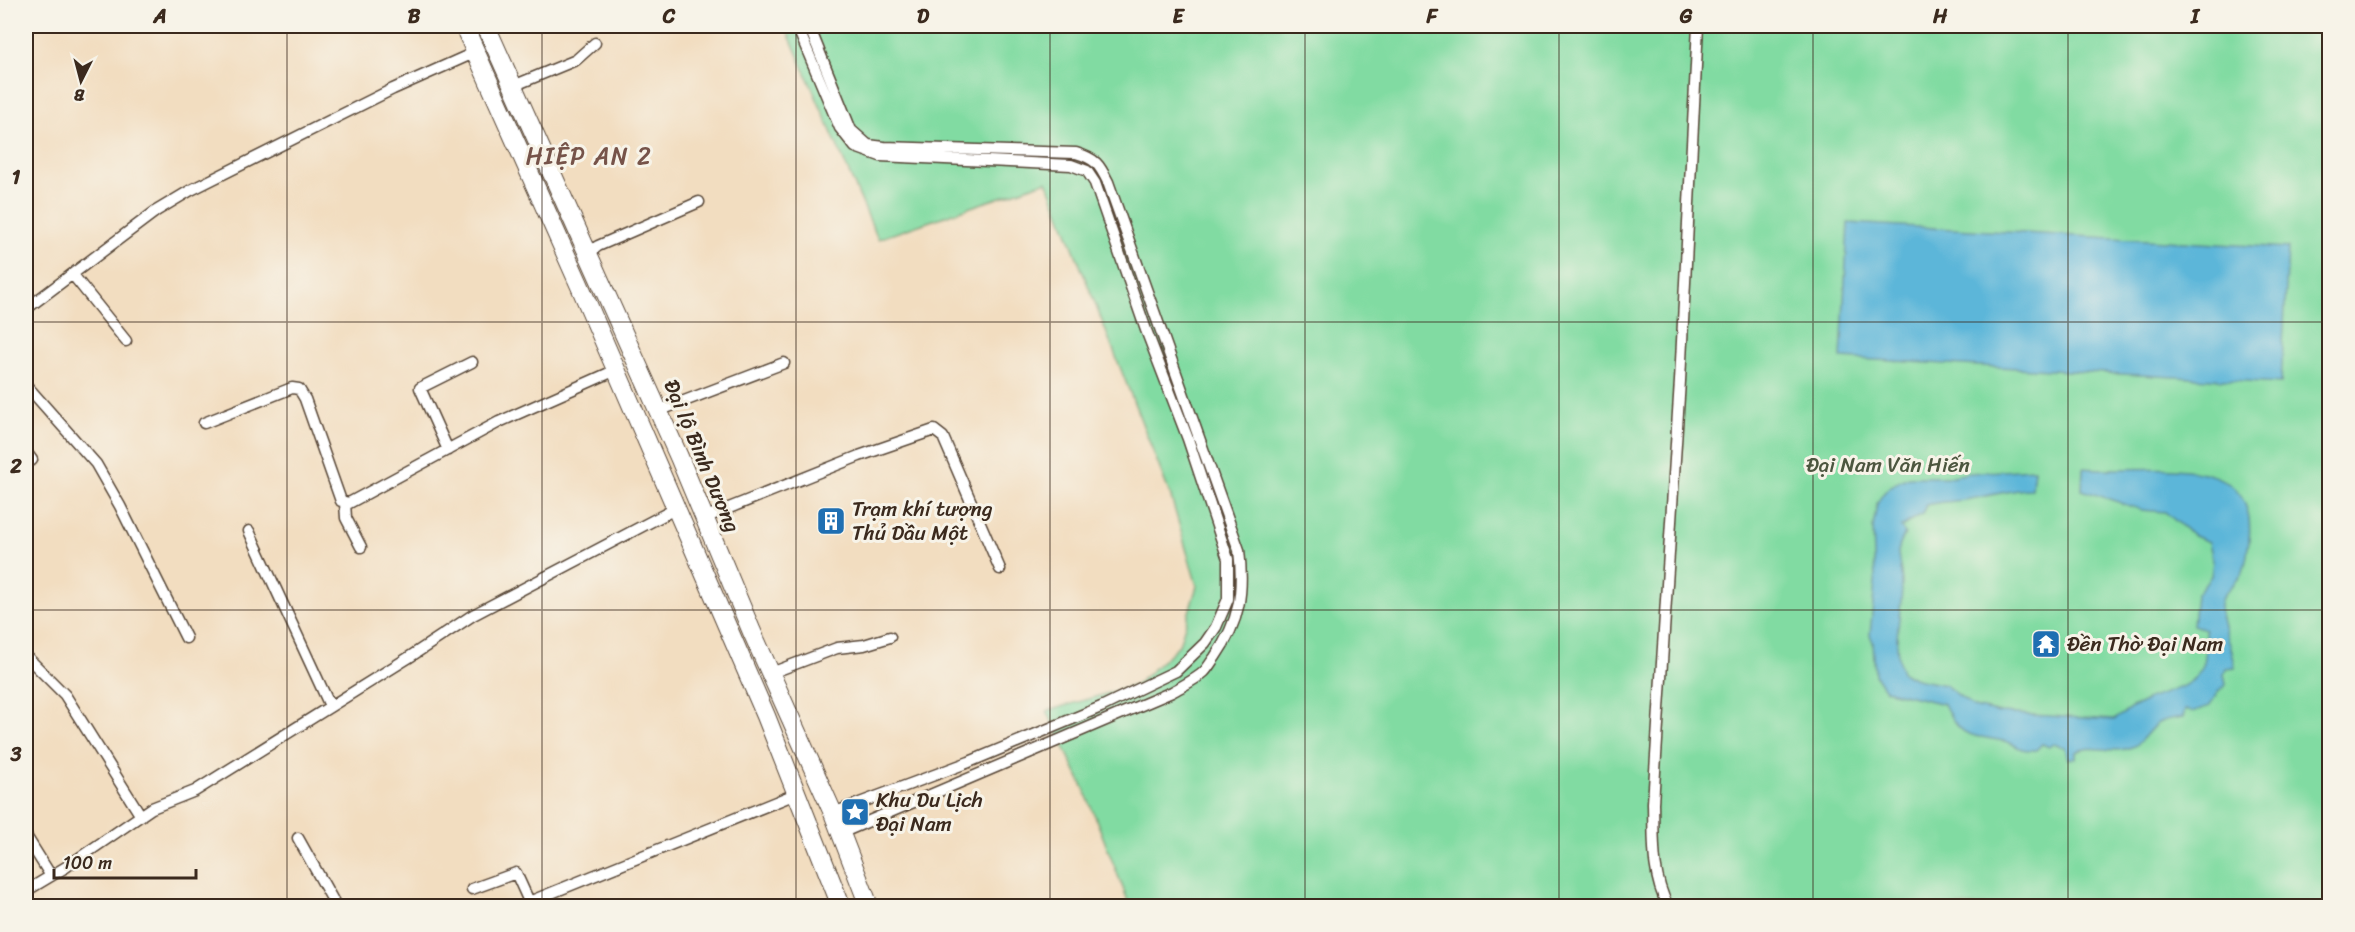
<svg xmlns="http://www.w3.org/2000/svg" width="2355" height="932" font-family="Sriracha,sans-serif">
<rect width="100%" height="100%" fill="#f7f3e8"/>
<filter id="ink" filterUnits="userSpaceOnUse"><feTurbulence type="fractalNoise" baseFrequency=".0167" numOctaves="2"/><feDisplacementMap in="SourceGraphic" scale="12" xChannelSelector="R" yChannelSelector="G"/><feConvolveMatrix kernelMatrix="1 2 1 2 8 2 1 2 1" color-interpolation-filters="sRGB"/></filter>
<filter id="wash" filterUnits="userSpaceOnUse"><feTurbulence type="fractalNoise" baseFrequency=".008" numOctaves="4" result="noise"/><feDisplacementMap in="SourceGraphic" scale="24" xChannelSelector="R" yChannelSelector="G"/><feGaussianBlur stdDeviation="1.35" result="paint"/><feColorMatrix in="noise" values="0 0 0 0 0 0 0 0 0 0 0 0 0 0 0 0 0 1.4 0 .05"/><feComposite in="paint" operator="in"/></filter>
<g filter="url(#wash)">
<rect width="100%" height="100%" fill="#f2ddc0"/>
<path fill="#81dba2" stroke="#5e8260" stroke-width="1.5" d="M 785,26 L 2329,26 L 2329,906 L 1539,906 L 1531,897 L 1487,906 L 1130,906 L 1085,791 L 1047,711 L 1136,685 L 1179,645 L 1197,586 L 1171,497 L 1047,181 L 878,239 Z"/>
<path fill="#5bb6d9" stroke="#4b707c" stroke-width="1.5" d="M 1848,223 L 2288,248 L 2281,383 L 1841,358 Z
M 2083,468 C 2141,475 2259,444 2249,540 C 2248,549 2246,563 2243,572 C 2237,584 2221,591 2220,605 C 2219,622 2234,646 2235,668 L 2226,669 L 2224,674 L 2226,685 L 2217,693 L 2210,706 L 2192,712 L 2185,710 L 2183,717 C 2176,718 2166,719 2160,722 C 2149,727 2144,742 2132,747 C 2114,755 2093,743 2076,752 L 2076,758 L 2068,759 L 2065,747 L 2053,744 L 2049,747 L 2042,744 L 2036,750 C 2031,750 2026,750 2022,749 C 2016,747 2011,742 2004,741 C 1969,734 1961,740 1944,704 L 1885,690 L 1875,675 L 1873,642 L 1870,635 L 1875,582 L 1873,527 L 1877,504 L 1882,495 L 1890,486 L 1908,477 L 1948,477 L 1970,473 L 2034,469 L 2032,489 C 2011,489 1991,496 1970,499 C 1955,502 1941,501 1926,505 L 1922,514 L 1901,527 L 1905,534 C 1902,540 1899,545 1898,552 C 1898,558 1902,575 1902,584 C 1902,615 1891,642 1902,672 L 1916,679 L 1945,685 L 1974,707 L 2000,713 L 2114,720 C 2126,711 2138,704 2151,698 C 2168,691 2190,688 2200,671 C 2208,660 2205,641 2205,629 L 2193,625 L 2196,595 L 2211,576 L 2213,561 L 2209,542 L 2194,536 L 2165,512 L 2142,510 L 2082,490 Z"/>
</g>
<g filter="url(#ink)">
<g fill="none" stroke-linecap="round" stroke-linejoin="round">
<g stroke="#564536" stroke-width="13">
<path id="minor" d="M 797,26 L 840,128 L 855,147 L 880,156 L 1071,165 L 1087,171 L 1095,183 L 1146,330 L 1188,439 L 1228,559 L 1228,599 L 1216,627 L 1205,643 L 1176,671 L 1155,681 L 1101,707 L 969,762 L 833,813
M 809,26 L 851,130 L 868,145 L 884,147 L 1076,153 C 1096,159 1099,164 1108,182 L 1239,550 C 1244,592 1240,621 1215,657 C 1211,662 1208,668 1204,672 C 1195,680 1182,686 1172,692 L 841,833
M 513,86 L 576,60 L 595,43
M 588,254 L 598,246 L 699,202
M 73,275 L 126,341
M 26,309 L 156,211 L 191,190 L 393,89 L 476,52
M 26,385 L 96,464 L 120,506 L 186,638
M 658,411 L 784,363
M 204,423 L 292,388 L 299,389 L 305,399 L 341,501 L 349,503 L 499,422 L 616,370
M 448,450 L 420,388 L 472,362
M 26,452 L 32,460
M 345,503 L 346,518 L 361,547
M 704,518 L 859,456 L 934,430 L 943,437 L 1000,569
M 249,531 L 330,706
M 26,656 L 65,695 L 141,816
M 771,673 L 837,648 L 864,645 L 890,637
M 26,836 L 51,876
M 298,838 L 336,906
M 472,889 L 516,873 L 531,906
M 26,891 L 66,867 L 152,808 L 195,791 L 408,658 L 473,615 L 675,509
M 529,902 L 798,793
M 1668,906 C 1651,875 1654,838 1653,803 L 1680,381 L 1698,26"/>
</g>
<g stroke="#564536" stroke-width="20">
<path id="trunk" d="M 464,26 L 579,284 L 766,716 L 841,906
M 486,26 L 679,457 L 752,632 L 833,813 L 869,906"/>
</g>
<use href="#minor" stroke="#fff" stroke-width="10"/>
<use href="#trunk" stroke="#fff" stroke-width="18"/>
</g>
</g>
<path fill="none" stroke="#3b2a1e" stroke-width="1.5" stroke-opacity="0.55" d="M 287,26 L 287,906M 542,26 L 542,906M 796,26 L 796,906M 1050,26 L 1050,906M 1305,26 L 1305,906M 1559,26 L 1559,906M 1813,26 L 1813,906M 2068,26 L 2068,906M 26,322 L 2330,322M 26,610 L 2330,610"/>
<defs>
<g id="building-square" transform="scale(1.5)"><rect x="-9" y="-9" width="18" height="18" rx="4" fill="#1f6fb2" stroke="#f7f3e8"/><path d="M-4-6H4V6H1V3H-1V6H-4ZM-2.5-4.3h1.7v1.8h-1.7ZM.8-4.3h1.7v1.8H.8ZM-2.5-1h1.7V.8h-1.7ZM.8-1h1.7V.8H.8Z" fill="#fff"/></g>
<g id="temple-square" transform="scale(1.5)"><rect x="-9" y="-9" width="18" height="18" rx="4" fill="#1f6fb2" stroke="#f7f3e8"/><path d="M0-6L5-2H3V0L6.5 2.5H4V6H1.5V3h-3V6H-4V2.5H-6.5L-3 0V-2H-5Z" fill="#fff"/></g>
<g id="sight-square" transform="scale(1.5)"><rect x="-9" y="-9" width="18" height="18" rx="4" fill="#1f6fb2" stroke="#f7f3e8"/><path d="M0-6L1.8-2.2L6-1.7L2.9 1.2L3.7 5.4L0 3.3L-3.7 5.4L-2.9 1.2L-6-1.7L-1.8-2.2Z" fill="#fff"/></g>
</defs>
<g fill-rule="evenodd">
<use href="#building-square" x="831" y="521"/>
<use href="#temple-square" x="2046" y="644"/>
<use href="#sight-square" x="855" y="812"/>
</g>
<g text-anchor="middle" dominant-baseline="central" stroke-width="6" stroke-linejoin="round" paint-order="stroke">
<g font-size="21" fill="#3b2a1e" stroke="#f7f3e8">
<text transform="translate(702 456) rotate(67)">Đại lộ Bình Dương</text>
</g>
<g font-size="21" fill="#4c563f" stroke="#f7f3e8">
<text x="1888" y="465">Đại Nam Văn Hiến</text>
</g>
<g font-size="21" fill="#3b2a1e" stroke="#f7f3e8" text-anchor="start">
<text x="852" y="509">Trạm khí tượng<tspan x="852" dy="24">Thủ Dầu Một</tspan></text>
<text x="2067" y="644">Đền Thờ Đại Nam</text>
<text x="876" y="800">Khu Du Lịch<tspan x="876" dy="24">Đại Nam</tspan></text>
</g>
<g font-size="24" letter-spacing="1.5" fill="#765349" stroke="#f7f3e8">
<text x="589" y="156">HIỆP AN 2</text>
</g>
</g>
<rect width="2355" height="932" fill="none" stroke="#f7f3e8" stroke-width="66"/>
<g transform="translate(81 81) rotate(186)" stroke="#f7f3e8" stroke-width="4.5" paint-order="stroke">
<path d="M0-4.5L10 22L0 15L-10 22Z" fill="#3b2a1e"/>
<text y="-9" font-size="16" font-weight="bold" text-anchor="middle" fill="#3b2a1e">B</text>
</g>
<path d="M54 869v9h142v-9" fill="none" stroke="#3b2a1e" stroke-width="3"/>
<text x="63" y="869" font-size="18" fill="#3b2a1e" stroke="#f7f3e8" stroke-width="4.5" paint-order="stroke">100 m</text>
<rect x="33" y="33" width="2289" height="866" fill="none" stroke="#3b2a1e" stroke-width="2"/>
<g font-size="20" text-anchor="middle" font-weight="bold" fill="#3b2a1e">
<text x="160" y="23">A</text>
<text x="414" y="23">B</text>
<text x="669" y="23">C</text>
<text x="923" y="23">D</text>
<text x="1178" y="23">E</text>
<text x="1432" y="23">F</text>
<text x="1686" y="23">G</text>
<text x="1940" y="23">H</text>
<text x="2195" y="23">I</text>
<text x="16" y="184">1</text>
<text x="16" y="473">2</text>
<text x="16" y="761">3</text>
</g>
</svg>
